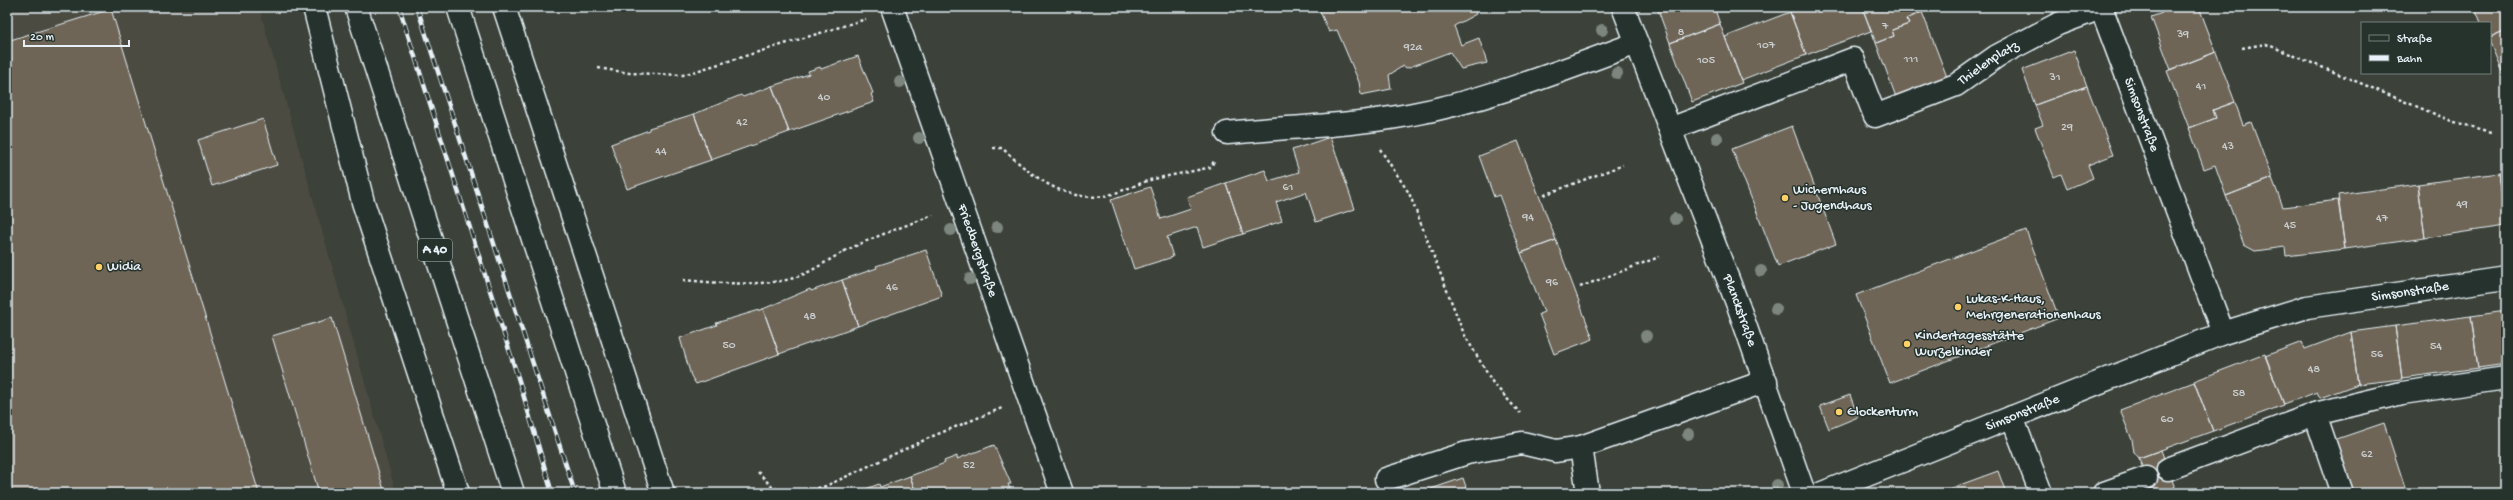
<svg xmlns="http://www.w3.org/2000/svg" width="2513" height="500" font-family="'Gochi Hand',sans-serif">
<rect width="100%" height="100%" fill="#3c4239"/>
<filter id="ink" filterUnits="userSpaceOnUse"><feTurbulence type="fractalNoise" baseFrequency=".025" numOctaves="2"/><feDisplacementMap in="SourceGraphic" scale="8" xChannelSelector="R" yChannelSelector="G"/><feConvolveMatrix kernelMatrix="1 2 1 2 8 2 1 2 1" color-interpolation-filters="sRGB"/></filter>
<g filter="url(#ink)">
<path fill="#4b4c42" d="M 7,7 L 259,7 L 396,493 L 7,493 Z"/>
<path fill="#6e6556" stroke="#e8f1f8" d="M 1318,7 L 1474,7 L 1476,14 L 1454,26 L 1461,45 L 1479,38 L 1487,63 L 1461,69 L 1450,52 L 1407,68 L 1403,66 L 1389,75 L 1391,89 L 1361,95 L 1359,82 L 1337,30 L 1329,32 Z
M 1657,7 L 1714,7 L 1720,24 L 1670,43 Z
M 1804,7 L 1862,7 L 1871,31 L 1806,55 L 1790,12 Z
M 1862,7 L 1920,7 L 1922,12 L 1906,19 L 1909,24 L 1892,30 L 1894,36 L 1876,43 Z
M 2160,7 L 2199,7 L 2216,52 L 2171,70 L 2151,17 L 2162,13 Z
M 2475,7 L 2506,7 L 2506,31 L 2490,38 L 2490,23 L 2481,23 Z
M 111,9 L 259,493 L 7,493 L 7,41 Z
M 1790,12 L 1806,55 L 1741,80 L 1725,37 Z
M 1922,12 L 1947,77 L 1896,97 L 1876,43 L 1894,36 L 1892,30 L 1909,24 L 1906,19 Z
M 1720,24 L 1742,83 L 1692,102 L 1670,43 Z
M 2506,31 L 2506,81 L 2490,43 L 2490,38 Z
M 2074,50 L 2087,86 L 2035,105 L 2022,70 Z
M 2216,52 L 2235,102 L 2213,110 L 2216,118 L 2189,128 L 2167,71 Z
M 858,56 L 873,93 L 871,94 L 874,102 L 789,132 L 772,86 L 809,74 L 808,71 L 820,67 L 821,69 Z
M 772,86 L 789,132 L 711,160 L 694,114 L 741,95 L 743,97 Z
M 2087,86 L 2113,155 L 2088,165 L 2093,178 L 2067,189 L 2061,174 L 2054,177 L 2035,128 L 2043,125 L 2035,105 Z
M 2235,102 L 2243,125 L 2251,122 L 2272,178 L 2226,196 L 2215,165 L 2204,169 L 2189,128 L 2216,118 L 2213,110 Z
M 694,114 L 711,160 L 627,189 L 611,144 L 649,130 L 649,128 Z
M 263,119 L 277,165 L 212,186 L 198,140 Z
M 1792,126 L 1836,244 L 1778,266 L 1732,149 Z
M 1330,137 L 1355,209 L 1316,222 L 1306,192 L 1276,202 L 1282,221 L 1243,234 L 1226,183 L 1265,170 L 1269,181 L 1299,172 L 1292,150 Z
M 1518,141 L 1556,240 L 1521,253 L 1499,195 L 1494,197 L 1479,156 Z
M 2506,171 L 2506,226 L 2505,226 L 2499,172 Z
M 2499,173 L 2505,226 L 2425,238 L 2418,184 Z
M 2272,178 L 2283,207 L 2338,200 L 2345,249 L 2286,256 L 2285,247 L 2255,251 L 2244,245 L 2226,196 Z
M 1226,183 L 1243,234 L 1203,247 L 1197,227 L 1167,237 L 1173,257 L 1134,269 L 1111,200 L 1150,187 L 1161,219 L 1191,209 L 1187,197 Z
M 2418,184 L 2425,238 L 2345,249 L 2338,195 Z
M 2026,230 L 2059,318 L 1890,383 L 1856,295 Z
M 1556,240 L 1593,339 L 1554,354 L 1539,314 L 1544,312 L 1521,253 Z
M 926,250 L 942,296 L 858,326 L 842,280 L 877,268 L 876,266 Z
M 842,280 L 858,326 L 779,354 L 763,309 L 810,289 L 811,291 Z
M 763,309 L 779,354 L 696,384 L 691,376 L 680,338 L 717,325 L 716,323 Z
M 2506,311 L 2506,364 L 2478,368 L 2471,316 Z
M 2471,316 L 2478,368 L 2402,378 L 2395,326 Z
M 332,318 L 385,493 L 319,493 L 272,336 Z
M 2395,326 L 2402,379 L 2358,384 L 2351,332 Z
M 2351,332 L 2358,384 L 2320,398 L 2317,392 L 2284,404 L 2265,356 L 2302,342 L 2305,349 Z
M 2265,354 L 2284,405 L 2213,431 L 2194,381 Z
M 2194,382 L 2213,431 L 2139,458 L 2134,452 L 2132,440 L 2120,410 Z
M 1850,395 L 1858,417 L 1829,429 L 1820,406 Z
M 2384,423 L 2407,493 L 2351,493 L 2334,440 Z
M 994,445 L 1011,484 L 1008,484 L 1011,492 L 916,493 L 910,476 L 945,463 L 944,461 L 957,456 L 957,459 Z
M 2161,450 L 2175,488 L 2161,493 L 2152,493 L 2139,458 Z
M 1998,471 L 2006,493 L 1938,493 Z
M 910,476 L 916,493 L 862,493 L 867,491 L 866,489 L 879,484 L 880,487 Z
M 1463,478 L 1468,493 L 1426,493 L 1425,491 Z
M 2175,488 L 2178,493 L 2161,493 Z"/>
<g fill="none" stroke-linecap="round" stroke-linejoin="round">
<g stroke="#e8f1f8" stroke-width="25">
<g id="minor">
<path id="s1" d="M 892,7 L 1062,493"/>
<path id="s2" d="M 1623,7 L 1739,308 L 1804,493"/>
<path id="s3" d="M 2101,7 L 2223,333"/>
<path id="s4" d="M 1670,129 L 1853,59 L 1875,116 L 1956,85 L 1997,56 L 2058,24 L 2101,8"/>
<path d="M 1227,133 C 1287,127 1349,126 1408,115 C 1486,101 1563,70 1637,43"/>
<path d="M 2315,414 L 2402,393 L 2506,378"/>
<path d="M 2012,417 L 2041,493"/>
<path d="M 1581,447 L 1588,493"/>
<path d="M 2168,469 L 2315,414 L 2342,493"/>
<path d="M 1386,479 L 1467,453 L 1522,443 L 1556,451 L 1581,447 L 1766,381"/>
<path id="s5" d="M 1822,493 L 2223,333 L 2307,307 L 2506,278"/>
<path d="M 2104,493 L 2146,478"/>
</g>
</g>
<g stroke="#e8f1f8" stroke-width="25">
<path id="highway" d="M 314,7 L 363,202 L 458,493
M 356,7 L 513,493
M 458,7 L 615,493
M 504,7 L 663,493"/>
</g>
<path stroke="#e8f1f8" stroke-width="2.5" stroke-dasharray="3 3" stroke-linecap="butt" d="M 2242,48 L 2266,44 L 2454,122 L 2492,132
M 598,68 L 629,73 L 683,75 L 866,19
M 993,148 L 1002,148 C 1030,174 1062,202 1104,196 C 1119,193 1135,185 1150,180 C 1170,175 1191,172 1211,167 L 1215,159
M 1380,149 L 1409,193 L 1464,334 L 1493,383 L 1520,413
M 1544,195 L 1623,165
M 683,280 C 717,283 752,286 786,280 C 810,275 828,259 849,249 C 876,236 905,226 933,215
M 1580,287 L 1659,257
M 758,472 L 773,488 L 793,493
M 800,493 L 826,486 L 933,436 L 1002,408"/>
<use href="#minor" stroke="#26332d" stroke-width="22"/>
<use href="#highway" stroke="#26332d" stroke-width="22"/>
<g stroke="#e8f1f8" stroke-width="4.5">
<path id="rail" d="M 399,7 L 521,387 L 552,493
M 417,7 L 575,493"/>
</g>
<use href="#rail" stroke="#26332d" stroke-width="3" stroke-dasharray="9" stroke-linecap="butt"/>
</g>
<g fill="#7d867e">
<circle cx="1602" cy="30" r="6"/>
<circle cx="1617" cy="73" r="6"/>
<circle cx="900" cy="82" r="6"/>
<circle cx="919" cy="138" r="6"/>
<circle cx="1717" cy="138" r="6"/>
<circle cx="1675" cy="219" r="6"/>
<circle cx="997" cy="227" r="6"/>
<circle cx="951" cy="230" r="6"/>
<circle cx="1761" cy="271" r="6"/>
<circle cx="970" cy="279" r="6"/>
<circle cx="1776" cy="309" r="6"/>
<circle cx="1646" cy="336" r="6"/>
<circle cx="1688" cy="434" r="6"/>
<circle cx="1777" cy="485" r="6"/>
</g>
</g>
<g fill="#ffd166" stroke="#26332d" stroke-width="1.5">
<circle cx="1785" cy="198" r="4"/>
<circle cx="99" cy="267" r="4"/>
<circle cx="1958" cy="307" r="4"/>
<circle cx="1907" cy="344" r="4"/>
<circle cx="1839" cy="412" r="4"/>
</g>
<g text-anchor="middle" dominant-baseline="central" stroke-width="3" stroke-linejoin="round" paint-order="stroke">
<g font-size="12" fill="#caced0">
<text x="1885" y="27">7</text>
<text x="1681" y="33">8</text>
<text x="2183" y="35">39</text>
<text x="1766" y="46">107</text>
<text x="1413" y="48">92a</text>
<text x="1911" y="60">111</text>
<text x="1706" y="61">105</text>
<text x="2055" y="78">31</text>
<text x="2201" y="87">41</text>
<text x="824" y="98">40</text>
<text x="742" y="123">42</text>
<text x="2067" y="128">29</text>
<text x="2228" y="147">43</text>
<text x="661" y="152">44</text>
<text x="1288" y="188">61</text>
<text x="2462" y="205">49</text>
<text x="1528" y="218">94</text>
<text x="2382" y="219">47</text>
<text x="2290" y="226">45</text>
<text x="1552" y="283">96</text>
<text x="892" y="288">46</text>
<text x="810" y="317">48</text>
<text x="729" y="346">50</text>
<text x="2436" y="347">54</text>
<text x="2377" y="355">56</text>
<text x="2314" y="370">48</text>
<text x="2239" y="394">58</text>
<text x="2167" y="420">60</text>
<text x="2367" y="455">62</text>
<text x="969" y="466">52</text>
</g>
<rect fill="#26332d" stroke="#aeb8bb" stroke-width="1" x="418" y="239" width="34" height="22" rx="3"/>
<g font-size="13" font-weight="bold" fill="#e8f1f8">
<text x="435" y="250">A 40</text>
</g>
<g font-size="14" fill="#e8f1f8" stroke="#26332d">
<text stroke="none"><textPath href="#s4" startOffset="383">Thielenplatz</textPath></text>
<text stroke="none"><textPath href="#s3" startOffset="115">Simsonstraße</textPath></text>
<text stroke="none"><textPath href="#s1" startOffset="258">Friedbergstraße</textPath></text>
<text stroke="none"><textPath href="#s5" startOffset="624">Simsonstraße</textPath></text>
<text stroke="none"><textPath href="#s2" startOffset="325">Planckstraße</textPath></text>
<text stroke="none"><textPath href="#s5" startOffset="216">Simsonstraße</textPath></text>
</g>
<g font-size="14" fill="#e8f1f8" stroke="#26332d" text-anchor="start">
<text x="1793" y="190">Wichernhaus<tspan x="1793" dy="16">- Jugendhaus</tspan></text>
<text x="107" y="267">Widia</text>
<text x="1966" y="299">Lukas-K-Haus,<tspan x="1966" dy="16">Mehrgenerationenhaus</tspan></text>
<text x="1915" y="336">Kindertagesstätte<tspan x="1915" dy="16">Wurzelkinder</tspan></text>
<text x="1847" y="412">Glockenturm</text>
</g>
</g>
<rect width="2513" height="500" fill="none" stroke="#26332d" stroke-width="24"/>
<rect x="12" y="12" width="2489" height="476" fill="none" stroke="#e8f1f8" stroke-width="1.5" filter="url(#ink)"/>
<rect x="2361" y="22" width="130" height="52" fill="#26332d" stroke="#747f7e"/>
<rect x="2369" y="35" width="20" height="6" fill="#26332d" stroke="#747f7e"/>
<text x="2397" y="42" font-size="12" fill="#e8f1f8">Straße</text>
<rect x="2369" y="55" width="20" height="6" fill="#e8f1f8" stroke="#747f7e"/>
<text x="2397" y="62" font-size="12" fill="#e8f1f8">Bahn</text>
<path d="M24 40v6h105v-6" fill="none" stroke="#e8f1f8" stroke-width="2"/>
<text x="30" y="40" font-size="12" fill="#e8f1f8" stroke="#26332d" stroke-width="3" paint-order="stroke">20 m</text>
</svg>
